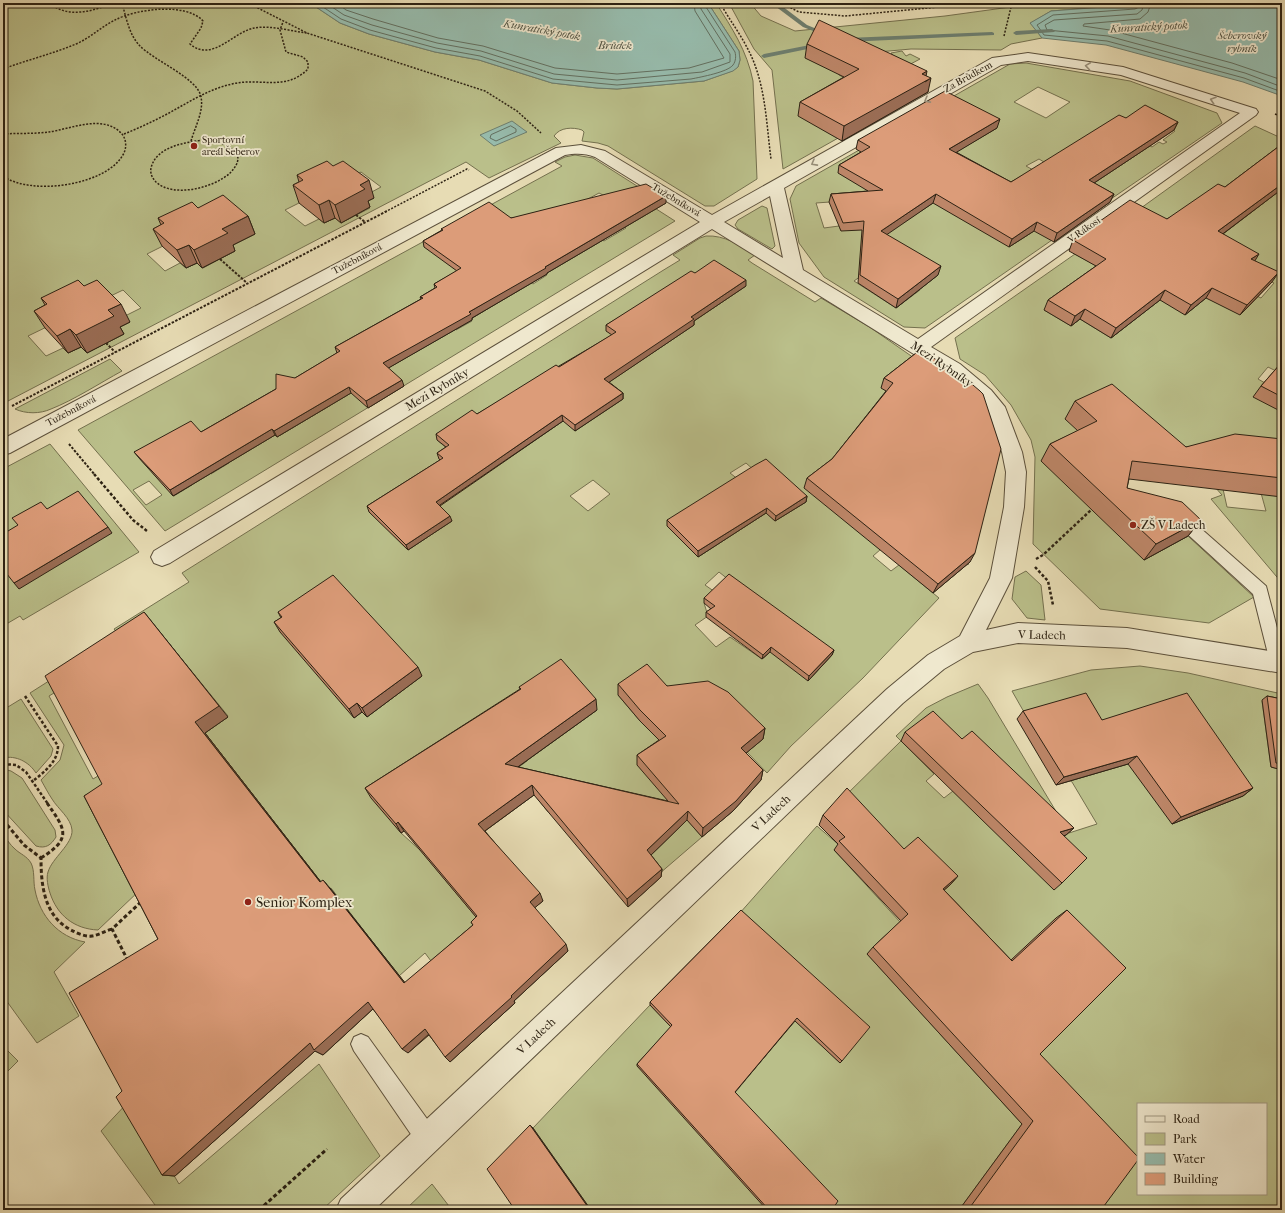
<svg xmlns="http://www.w3.org/2000/svg" width="1285" height="1213" font-family="'IM FELL French Canon',serif">
<rect width="100%" height="100%" fill="#e7dcb4"/>
<filter id="stains"><feTurbulence type="fractalNoise" baseFrequency=".005" numOctaves="4"/><feColorMatrix values="0 0 0 0 .2 0 0 0 0 .09 0 0 0 0 .02 0 0 0 .5 -.17"/></filter>
<radialGradient id="worn" r=".72"><stop offset=".6" stop-color="#630" stop-opacity="0"/><stop offset="1" stop-color="#630" stop-opacity=".3"/></radialGradient>
<path fill="#babf8a" stroke="#74704e" fill-rule="evenodd" d="M 3,3 L 310,3 L 340,23 L 369,34 L 435,52 L 479,60 L 552,83 L 597,88 L 617,89 L 704,81 L 732,71 L 738,67 L 740,60 L 739,51 L 708,3 L 716,3 C 732,28 747,51 753,81 L 757,179 L 714,206 L 705,206 L 608,146 L 598,143 L 582,141 L 584,132 L 582,130 C 573,127 560,127 554,136 L 561,143 L 489,178 L 466,162 L 8,401 L 3,395 ZM 361,172 L 381,187 L 368,194 L 364,203 L 370,208 L 341,223 L 335,218 L 324,223 L 319,219 L 305,226 L 285,210 ZM 173,241 L 235,251 L 203,268 L 197,263 L 186,268 L 180,263 L 165,271 L 147,254 ZM 123,290 L 141,308 L 125,316 L 118,328 L 87,353 L 81,347 L 68,353 L 63,348 L 46,356 L 28,336 Z
M 729,3 L 750,3 L 761,16 L 795,31 L 945,16 L 1040,3 L 1148,3 L 1051,11 L 1031,23 L 1042,38 L 1011,44 L 1001,50 L 911,49 L 834,56 L 839,75 L 897,105 L 783,169 L 772,70 L 754,49 Z
M 902,51 L 906,56 L 910,54 L 920,59 L 905,67 L 891,53 Z
M 1026,63 L 1130,81 L 1217,113 L 1222,123 L 1108,201 L 1039,159 L 1026,166 L 1071,191 L 1091,213 L 925,328 L 904,327 L 824,277 L 799,243 L 790,199 L 796,186 L 1010,64 ZM 1038,87 L 1070,102 L 1046,118 L 1014,102 ZM 1141,114 L 1175,131 L 1163,140 L 1167,142 L 1163,144 L 1159,142 L 1152,147 L 1118,130 ZM 858,200 L 841,231 L 839,226 L 824,228 L 816,203 ZM 861,276 L 919,289 L 920,290 L 896,308 L 854,281 Z
M 1255,126 L 1279,137 L 1282,135 L 1282,374 L 1268,367 L 1258,379 L 1265,383 L 1282,412 L 1282,583 L 1211,499 L 1222,495 L 1191,460 L 1117,466 L 1144,560 L 1188,536 L 1254,597 L 1209,623 L 1100,609 L 1033,544 L 1035,457 L 1031,440 L 1011,405 L 985,375 L 960,359 L 955,338 L 1075,254 L 1102,269 L 1109,231 ZM 1249,272 L 1274,283 L 1261,298 L 1236,286 ZM 1044,310 L 1135,319 L 1111,338 L 1080,319 L 1071,326 ZM 1223,489 L 1261,493 L 1266,511 L 1227,507 Z
M 575,155 L 593,158 L 659,200 L 650,205 L 675,221 L 165,531 L 78,430 L 562,166 L 555,162 L 565,157 ZM 599,193 L 607,197 L 605,199 L 636,220 L 625,227 L 626,228 L 604,241 L 570,219 L 584,211 L 577,205 ZM 454,229 L 487,253 L 487,254 L 475,260 L 443,236 ZM 538,239 L 568,260 L 546,273 L 547,275 L 533,284 L 501,260 ZM 463,280 L 495,304 L 471,319 L 472,321 L 456,330 L 422,303 L 439,293 L 435,290 L 446,284 L 450,287 ZM 382,328 L 412,354 L 385,370 L 387,371 L 369,382 L 337,354 ZM 305,380 L 331,405 L 277,437 L 251,412 L 279,396 L 279,389 L 290,383 L 298,385 ZM 195,428 L 229,463 L 211,474 L 208,470 L 189,481 L 192,485 L 174,496 L 139,458 ZM 149,481 L 162,495 L 146,505 L 133,490 Z
M 762,206 L 767,208 L 775,246 L 772,249 L 738,229 L 735,225 L 738,220 Z
M 706,236 C 725,235 739,245 755,255 L 748,260 L 752,263 L 815,302 L 821,298 L 871,328 L 917,360 L 941,427 L 974,542 L 968,565 L 924,530 L 881,549 L 873,556 L 891,571 L 899,565 L 939,598 L 863,678 L 791,746 L 767,773 L 747,752 L 762,739 L 618,695 L 640,721 L 664,745 L 681,813 L 702,837 L 659,874 L 577,790 L 548,812 L 515,770 L 527,761 L 493,718 L 372,797 L 401,833 L 421,851 L 481,923 L 434,965 L 425,953 L 399,976 L 331,888 L 327,890 L 205,733 L 228,716 L 154,625 L 126,643 L 114,629 L 189,582 L 182,573 L 662,271 L 680,260 L 673,255 L 700,238 ZM 437,440 L 517,452 L 481,477 ZM 746,463 L 755,471 L 775,521 L 766,513 L 698,556 L 739,480 L 730,473 ZM 593,480 L 610,494 L 588,511 L 570,496 ZM 413,484 L 408,550 L 370,512 ZM 719,572 L 729,580 L 770,652 L 762,659 L 730,637 L 716,647 L 695,625 L 708,616 L 704,603 L 715,592 L 705,585 Z
M 110,359 L 122,371 C 100,383 74,400 51,409 C 40,414 26,414 15,409 Z
M 50,444 L 139,552 L 23,620 L 20,616 L 3,626 L 3,567 L 19,588 L 22,531 L 3,542 L 3,469 Z
M 1026,571 L 1041,585 L 1045,620 L 1027,618 L 1012,599 L 1015,577 Z
M 1140,666 L 1188,673 L 1282,694 L 1282,705 L 1262,701 L 1271,767 L 1282,770 L 1282,1210 L 1088,1210 L 970,997 L 842,799 L 901,741 L 896,736 L 926,708 L 947,697 L 978,684 L 988,698 L 1069,833 L 1097,824 L 1072,782 L 1057,770 L 1012,691 L 1091,670 ZM 901,741 L 1080,865 L 1064,880 L 953,791 L 944,798 L 926,781 L 934,774 ZM 1138,1104 L 1266,1104 L 1266,1194 L 1138,1194 Z
M 52,679 L 59,690 L 49,696 L 93,779 L 103,773 L 140,890 L 98,930 C 74,929 57,915 50,893 C 48,887 46,878 48,872 C 52,858 73,844 72,830 C 71,818 58,809 52,799 C 48,793 45,787 41,780 L 60,760 L 64,745 L 30,693 Z
M 21,699 L 53,749 L 51,756 L 36,773 C 29,762 16,755 3,758 L 3,710 Z
M 3,769 L 11,771 L 22,778 L 55,830 L 56,837 C 51,845 46,849 36,846 L 3,810 Z
M 817,826 L 840,846 L 834,850 L 901,923 L 867,954 L 1022,1124 L 959,1210 L 829,1210 L 734,1094 L 767,1054 L 712,942 L 840,1063 L 739,914 Z
M 3,835 C 7,839 10,845 15,849 C 20,854 27,856 31,863 C 35,871 33,881 35,890 C 40,916 58,937 85,942 L 54,972 L 79,1016 L 37,1043 L 3,996 Z
M 650,1005 L 672,1028 L 767,1210 L 591,1210 L 533,1128 Z
M 3,1046 L 18,1061 L 3,1076 Z
M 319,1064 L 380,1156 L 322,1210 L 150,1210 L 155,1205 L 101,1131 L 130,1100 L 179,1184 Z
M 432,1184 L 452,1210 L 405,1210 Z"/>
<path fill="#97bcad" stroke="#6d7e6f" d="M 310,3 L 708,3 L 739,51 L 740,60 L 738,67 L 733,71 L 704,81 L 617,89 L 597,88 L 552,83 L 479,60 L 435,52 L 369,34 L 340,23 Z
M 1156,3 L 1282,3 L 1282,96 L 1243,82 L 1106,45 L 1042,38 L 1030,23 L 1051,11 Z
M 512,121 L 527,132 L 494,146 L 480,135 Z"/>
<g fill="none" stroke-linecap="round" stroke-linejoin="round">
<path stroke="#626f60" stroke-width="1" d="M 317,3 L 341,19 L 370,30 L 436,48 L 480,56 L 553,79 L 617,85 L 691,79 C 701,77 728,72 733,65 C 736,61 736,56 735,52 L 706,7 L 705,3
M 326,3 L 344,15 L 372,25 L 437,43 L 481,51 L 554,74 L 617,80 L 702,72 L 730,62 L 730,54 L 701,9 L 700,3
M 337,3 L 346,10 L 373,19 L 438,38 L 483,46 L 555,68 L 617,74 L 689,68 L 724,58 L 695,11 L 694,3
M 1139,3 L 1139,7 L 1135,9 L 1053,15 L 1037,25 L 1044,35 L 1107,41 L 1244,78 L 1282,92
M 1144,3 L 1142,10 L 1137,14 L 1054,20 L 1045,25 L 1047,30 L 1108,36 L 1245,73 L 1282,87
M 1151,3 L 1148,12 L 1140,19 L 1084,24 L 1083,26 L 1110,30 L 1232,63 L 1282,80
M 511,126 L 516,129 L 516,132 L 496,141 L 490,138 L 491,135 Z"/>
<path fill="#6d7e6f" fill-rule="evenodd" d="M 771,3 L 778,3 L 807,25 L 829,34 L 826,36 L 803,27 Z
M 1052,29 L 1055,31 L 1054,32 L 1016,35 L 1013,33 L 1016,31 Z
M 992,32 L 994,33 L 994,35 L 847,42 L 844,40 L 847,38 Z
M 820,43 L 822,44 L 822,46 L 764,58 L 761,56 L 764,54 Z"/>
<g stroke="#5c503b" stroke-width="2">
<path id="lane" d="M 1176,509 L 1181,511 L 1266,586 L 1282,647 L 1282,668 L 1278,669 L 1272,667 L 1270,662 L 1253,594 L 1171,519 L 1169,515 L 1171,511 Z
M 361,1034 L 368,1037 L 435,1130 L 438,1138 L 435,1146 L 427,1149 L 419,1146 L 354,1051 L 351,1044 L 354,1037 Z"/>
</g>
<g stroke="#5c503b" stroke-width="2">
<path id="street" d="M 1028,53 L 1123,67 L 1256,109 L 1258,112 L 1256,115 L 931,347 L 960,364 L 991,390 L 1005,407 L 1022,452 L 1026,472 L 1024,507 L 1012,578 L 986,630 L 1018,623 L 1127,628 L 1282,653 L 1282,673 L 1127,648 L 1018,643 L 973,652 L 944,669 L 903,703 L 374,1210 L 336,1210 L 341,1199 L 887,689 L 928,655 L 960,636 L 990,578 L 1004,507 L 1006,472 L 1002,452 L 989,415 L 977,400 L 946,374 L 712,229 L 170,563 L 162,566 L 154,563 L 151,557 L 154,551 L 700,222 L 595,157 C 585,153 576,153 565,155 L 10,453 L 3,455 L 3,439 L 556,148 L 581,145 L 605,151 L 712,215 L 992,58 ZM 1028,61 L 1121,75 L 1240,113 L 918,339 L 803,270 L 784,188 L 1001,65 ZM 770,196 L 783,258 L 724,222 Z"/>
</g>
<path stroke="#2d2213" stroke-width="1.5" stroke-dasharray="2 1.5" stroke-linecap="butt" d="M 50,3 C 67,19 94,11 113,3
M 122,3 C 126,17 129,34 139,45 C 154,61 198,78 201,97 C 204,111 195,127 191,141
M 248,3 L 307,33 L 485,91 L 517,111 L 541,133
M 720,3 C 732,24 748,44 756,68 C 766,97 767,129 771,159
M 781,3 L 799,12 L 845,16 L 980,3
M 1004,36 L 1012,3
M 3,69 C 27,60 52,54 76,44 C 90,38 101,27 115,20 C 136,9 186,2 203,21 L 201,28 L 190,44 C 212,63 233,32 254,28 C 271,25 290,31 307,33
M 1275,114 L 1282,117
M 3,134 C 18,133 34,134 49,132 C 70,129 103,114 121,133 C 126,138 127,146 124,153 C 108,186 30,196 3,176
M 124,134 C 139,128 154,121 169,113 C 189,102 209,89 232,84 C 260,77 285,92 308,69 L 308,62 L 303,57 L 286,52 L 280,30 L 283,22
M 205,140 C 223,142 252,151 230,173 C 214,188 173,198 156,182 C 152,178 150,173 151,168 C 156,146 187,142 205,140 Z
M 385,212 L 467,169 L 469,170"/>
<path stroke="#2d2213" stroke-width="2" stroke-dasharray="2.5 1.5" stroke-linecap="butt" d="M 356,215 L 365,222
M 220,259 L 247,283
M 106,343 L 115,352
M 12,406 L 387,211
M 69,444 L 95,475"/>
<path stroke="#2d2213" stroke-width="2.5" stroke-dasharray="3 2" stroke-linecap="butt" d="M 94,474 L 133,520 L 147,531
M 1036,559 L 1043,555 L 1091,510
M 1035,567 L 1048,581 L 1053,605
M 25,696 L 58,746 C 58,762 44,772 33,781
M 3,764 L 16,765 L 26,772 L 48,804"/>
<path stroke="#2d2213" stroke-width="3" stroke-dasharray="4 2.5" stroke-linecap="butt" d="M 3,820 L 24,845 L 41,858 C 41,885 44,916 71,930 C 77,933 85,937 92,936 C 99,935 105,931 112,929
M 41,858 C 73,838 65,829 47,803
M 128,961 L 112,929 L 142,901
M 259,1210 L 327,1149"/>
<use href="#lane" fill="#efe8ce" fill-rule="evenodd"/>
<use href="#street" fill="#efe8ce" fill-rule="evenodd"/>
</g>
<path fill="#bd8668" stroke="#2d2213" d="M 807,44 L 926,76 L 928,92 L 842,141 L 798,116 L 800,102 L 844,77 L 805,58 Z
M 1126,118 L 1178,122 L 1174,130 L 1094,183 L 1114,194 L 1110,202 L 1054,242 L 1034,231 L 1009,247 L 933,203 L 886,234 L 938,275 L 896,308 L 858,283 L 862,230 L 841,231 L 829,202 L 831,194 L 868,191 L 838,173 L 839,165 L 861,152 L 856,149 L 858,140 L 997,128 L 956,152 L 1011,182 Z
M 1282,144 L 1282,194 L 1278,192 L 1223,234 L 1255,261 L 1272,282 L 1240,315 L 1206,298 L 1185,315 L 1160,300 L 1111,338 L 1080,319 L 1071,326 L 1044,310 L 1048,300 L 1096,266 L 1069,251 L 1073,240 L 1167,219 L 1225,187 Z
M 297,175 L 374,198 L 368,201 L 370,207 L 341,223 L 335,218 L 324,223 L 299,203 L 293,185 L 299,182 Z
M 666,203 L 547,273 L 547,274 L 472,318 L 472,320 L 388,368 L 404,386 L 368,408 L 351,393 L 277,437 L 275,435 L 173,496 L 139,458 L 134,452 L 201,432 L 295,378 L 337,353 L 335,347 L 421,299 L 420,297 L 435,288 L 434,284 L 457,271 L 424,247 L 423,241 L 442,230 L 441,229 L 511,218 Z
M 198,208 L 248,216 L 255,234 L 233,245 L 235,251 L 202,268 L 197,263 L 186,268 L 162,246 L 153,229 L 161,225 L 158,218 Z
M 695,273 L 746,286 L 694,321 L 694,325 L 609,382 L 623,393 L 623,399 L 575,431 L 563,421 L 440,506 L 452,521 L 408,550 L 369,512 L 367,506 L 440,460 L 439,459 L 437,453 L 446,447 L 437,440 L 436,434 L 477,414 L 612,335 L 606,331 L 606,325 Z
M 84,286 L 130,322 L 120,327 L 124,334 L 87,353 L 81,347 L 68,353 L 45,328 L 34,311 L 45,305 L 41,298 Z
M 920,350 L 970,562 L 933,593 L 804,488 L 807,478 L 832,459 L 886,391 L 881,388 L 884,378 Z
M 1282,362 L 1282,412 L 1253,397 L 1261,386 Z
M 1075,401 L 1186,447 L 1282,439 L 1282,497 L 1129,479 L 1127,488 L 1201,520 L 1188,536 L 1144,560 L 1041,461 L 1050,444 L 1078,431 L 1065,419 Z
M 807,496 L 806,502 L 775,521 L 766,513 L 698,557 L 667,526 L 667,520 Z
M 704,598 L 834,650 L 832,655 L 808,681 L 770,652 L 762,659 L 706,617 L 706,612 L 711,609 L 704,603 Z
M 278,612 L 422,676 L 367,717 L 362,712 L 354,718 L 280,632 L 274,622 L 281,618 Z
M 618,684 L 667,686 L 765,728 L 763,739 L 746,753 L 763,770 L 761,780 L 733,811 L 702,837 L 687,820 L 651,855 L 662,869 L 661,877 L 628,907 L 534,795 L 485,831 L 543,901 L 534,908 L 568,951 L 514,1001 L 515,1003 L 450,1062 L 429,1035 L 408,1053 L 373,1009 L 323,1055 L 315,1051 L 175,1176 L 162,1175 L 122,1091 L 158,939 L 84,796 L 228,717 L 205,733 L 321,882 L 330,888 L 405,983 L 473,925 L 471,922 L 476,917 L 404,831 L 401,833 L 371,798 L 365,788 L 520,689 L 519,687 L 597,710 L 518,767 L 668,801 L 637,765 L 637,755 L 659,740 L 640,721 L 618,695 Z
M 1267,696 L 1282,699 L 1282,770 L 1271,767 L 1262,700 Z
M 1023,711 L 1102,720 L 1253,788 L 1243,796 L 1172,824 L 1128,764 L 1056,785 L 1017,719 Z
M 905,732 L 962,739 L 1074,828 L 1066,835 L 1064,836 L 1062,883 L 1054,890 L 901,741 Z
M 823,815 L 904,849 L 958,876 L 950,885 L 944,890 L 1011,960 L 1056,918 L 1067,910 L 1040,1054 L 1101,1210 L 959,1210 L 1022,1124 L 867,954 L 873,947 L 901,921 L 834,850 L 838,844 L 819,825 Z
M 741,910 L 842,1061 L 840,1063 L 795,1021 L 735,1092 L 832,1210 L 767,1210 L 637,1066 L 637,1064 L 671,1027 L 650,1005 L 650,1002 Z"/>
<path fill="#9a6d55" stroke="#2d2213" d="M 927,71 L 925,82 L 931,78 L 928,92 L 842,141 L 844,126 L 922,74 Z
M 1000,119 L 997,128 L 947,158 L 949,149 Z
M 1178,122 L 1174,130 L 1085,189 L 1089,180 Z
M 369,180 L 374,198 L 368,201 L 370,207 L 341,223 L 335,205 L 360,185 Z
M 1282,184 L 1282,186 L 1278,192 L 1212,242 L 1218,231 Z
M 936,194 L 933,203 L 879,240 L 881,231 Z
M 1114,194 L 1110,202 L 1054,242 L 1057,233 Z
M 666,196 L 666,203 L 547,273 L 547,274 L 472,318 L 472,320 L 385,370 L 383,363 L 545,267 Z
M 329,200 L 335,218 L 324,223 L 319,205 Z
M 248,216 L 255,234 L 233,245 L 235,251 L 202,268 L 194,250 L 222,229 Z
M 1037,222 L 1034,231 L 1009,247 L 1012,239 Z
M 189,245 L 197,263 L 186,268 L 177,250 Z
M 1259,254 L 1253,264 L 1251,259 Z
M 941,266 L 938,275 L 896,308 L 898,299 Z
M 1279,272 L 1272,282 L 1240,315 L 1247,305 Z
M 746,280 L 746,286 L 694,321 L 694,325 L 605,385 L 604,379 L 691,317 Z
M 1212,288 L 1206,298 L 1185,315 L 1191,305 Z
M 1165,290 L 1160,300 L 1111,338 L 1116,328 Z
M 121,304 L 130,322 L 120,327 L 124,334 L 87,353 L 76,335 L 108,310 Z
M 1085,309 L 1080,319 L 1071,326 L 1075,316 Z
M 70,329 L 81,347 L 68,353 L 57,336 Z
M 402,380 L 404,386 L 368,408 L 366,401 Z
M 349,387 L 351,393 L 277,437 L 274,431 Z
M 623,393 L 623,399 L 575,431 L 575,425 Z
M 562,415 L 563,421 L 437,507 L 436,502 Z
M 272,429 L 275,435 L 173,496 L 170,490 Z
M 807,496 L 806,502 L 775,521 L 776,516 Z
M 767,508 L 766,513 L 698,557 L 698,551 Z
M 450,516 L 452,521 L 408,550 L 406,545 Z
M 1201,520 L 1188,536 L 1144,560 L 1156,544 Z
M 108,527 L 112,533 L 19,589 L 14,583 Z
M 975,553 L 970,562 L 933,593 L 938,584 Z
M 144,612 L 228,717 L 205,733 L 327,890 L 320,882 L 195,722 Z
M 771,647 L 770,652 L 762,659 L 763,655 Z
M 834,650 L 832,655 L 808,681 L 809,676 Z
M 418,667 L 422,676 L 367,717 L 362,708 Z
M 596,699 L 597,710 L 508,774 L 505,764 Z
M 357,703 L 362,712 L 354,718 L 349,709 Z
M 765,728 L 763,739 L 739,759 L 741,748 Z
M 1137,756 L 1128,764 L 1056,785 L 1064,777 Z
M 763,770 L 761,780 L 733,811 L 702,837 L 703,828 Z
M 532,785 L 534,795 L 482,833 L 478,824 Z
M 1253,788 L 1243,796 L 1172,824 L 1181,817 Z
M 688,811 L 687,820 L 647,859 L 647,850 Z
M 398,822 L 404,831 L 401,833 L 396,824 Z
M 1074,828 L 1066,835 L 1052,840 L 1060,832 Z
M 662,869 L 661,877 L 628,907 L 627,899 Z
M 958,876 L 950,885 L 936,897 L 943,889 Z
M 323,880 L 330,888 L 410,989 L 404,983 Z
M 540,893 L 543,901 L 532,910 L 530,902 Z
M 566,944 L 568,951 L 514,1001 L 515,1003 L 450,1062 L 445,1057 Z
M 368,1002 L 375,1007 L 323,1055 L 315,1051 L 175,1176 L 162,1175 L 310,1043 Z
M 425,1029 L 430,1033 L 408,1053 L 402,1049 Z
M 530,1125 L 533,1128 L 591,1210 L 590,1210 Z"/>
<path fill="#dc9c79" stroke="#2d2213" d="M 819,20 L 927,71 L 922,74 L 931,78 L 844,126 L 800,102 L 859,69 L 807,44 Z
M 945,91 L 1000,119 L 949,149 L 1011,182 L 1119,115 L 1126,118 L 1145,105 L 1178,122 L 1089,180 L 1114,194 L 1057,233 L 1037,222 L 1012,239 L 936,194 L 881,231 L 941,266 L 898,299 L 860,275 L 864,221 L 843,223 L 831,194 L 883,190 L 839,165 L 870,147 L 858,140 Z
M 1282,144 L 1282,184 L 1218,231 L 1259,254 L 1251,259 L 1279,272 L 1247,305 L 1212,288 L 1191,305 L 1165,290 L 1116,328 L 1085,309 L 1075,316 L 1048,300 L 1106,259 L 1073,240 L 1130,200 L 1167,219 L 1218,184 L 1225,187 Z
M 327,161 L 333,166 L 343,161 L 369,180 L 360,185 L 365,189 L 335,205 L 329,200 L 319,205 L 293,185 L 303,180 L 297,175 Z
M 646,184 L 666,196 L 545,267 L 546,268 L 469,312 L 471,314 L 383,363 L 402,380 L 366,401 L 349,387 L 274,431 L 272,429 L 170,490 L 134,452 L 191,421 L 201,432 L 276,389 L 276,374 L 295,378 L 340,351 L 335,347 L 423,298 L 420,297 L 437,287 L 434,284 L 461,268 L 423,241 L 443,230 L 441,229 L 489,202 L 511,218 Z
M 223,195 L 248,216 L 222,229 L 228,233 L 194,250 L 189,245 L 177,250 L 153,229 L 164,223 L 158,218 L 192,202 L 198,208 Z
M 714,260 L 746,280 L 691,317 L 694,319 L 604,379 L 623,393 L 575,425 L 562,415 L 436,502 L 450,516 L 406,545 L 367,506 L 443,458 L 437,453 L 449,445 L 436,434 L 472,410 L 477,414 L 556,365 L 559,367 L 616,332 L 606,325 L 691,271 L 695,273 Z
M 78,280 L 84,286 L 97,280 L 121,304 L 108,310 L 114,316 L 76,335 L 70,329 L 57,336 L 34,311 L 47,304 L 41,298 Z
M 920,350 L 960,374 L 980,391 L 983,394 L 1001,449 L 975,553 L 938,584 L 807,478 L 832,459 L 893,383 L 884,378 Z
M 1282,362 L 1282,397 L 1261,386 Z
M 1112,384 L 1186,447 L 1235,434 L 1282,439 L 1282,478 L 1132,461 L 1127,488 L 1182,502 L 1201,520 L 1156,544 L 1050,444 L 1097,421 L 1075,401 Z
M 766,459 L 807,496 L 776,516 L 767,508 L 698,551 L 667,520 L 755,465 Z
M 78,491 L 108,527 L 14,583 L 3,569 L 3,534 L 18,525 L 12,518 L 41,502 L 47,509 Z
M 729,574 L 834,650 L 809,676 L 771,647 L 763,655 L 706,612 L 715,606 L 704,598 Z
M 333,575 L 418,667 L 362,708 L 357,703 L 349,709 L 274,622 L 282,617 L 278,612 Z
M 144,612 L 219,706 L 195,722 L 320,882 L 323,880 L 404,983 L 473,925 L 471,922 L 477,916 L 398,822 L 396,824 L 365,788 L 521,689 L 519,687 L 561,659 L 596,699 L 505,764 L 679,804 L 637,755 L 666,736 L 640,710 L 618,684 L 647,664 L 667,686 L 708,681 L 728,692 L 765,728 L 741,748 L 763,770 L 736,801 L 703,828 L 688,811 L 647,850 L 662,869 L 627,899 L 532,785 L 478,824 L 540,893 L 530,902 L 566,944 L 511,996 L 512,997 L 445,1057 L 425,1029 L 402,1049 L 368,1002 L 314,1050 L 310,1043 L 162,1175 L 116,1097 L 122,1091 L 69,993 L 158,939 L 84,796 L 102,784 L 45,676 Z
M 1086,693 L 1102,720 L 1187,693 L 1253,788 L 1181,817 L 1137,756 L 1064,777 L 1023,711 Z
M 1267,696 L 1282,699 L 1282,764 L 1276,763 Z
M 933,711 L 962,739 L 972,731 L 1074,828 L 1060,832 L 1087,858 L 1062,883 L 905,732 Z
M 847,788 L 904,849 L 918,837 L 958,876 L 943,889 L 1012,961 L 1067,910 L 1126,968 L 1040,1054 L 1138,1157 L 1138,1160 L 1101,1210 L 968,1210 L 1033,1121 L 873,947 L 908,914 L 839,841 L 845,837 L 823,815 Z
M 741,910 L 870,1027 L 842,1061 L 797,1018 L 735,1092 L 838,1201 L 832,1210 L 769,1210 L 637,1064 L 672,1025 L 650,1002 Z
M 530,1125 L 590,1210 L 515,1210 L 487,1169 Z"/>
<defs><path id="oneway-chevron" d="M-2-3.5L2.5 0L-2 3.5" fill="none" stroke-width="1.6" stroke-linecap="round" stroke-linejoin="round"/></defs>
<g stroke="#988f7a">
<use href="#oneway-chevron" transform="translate(1088 66) rotate(-172)"/>
<use href="#oneway-chevron" transform="translate(927 100) rotate(151)"/>
<use href="#oneway-chevron" transform="translate(1213 100) rotate(-162)"/>
<use href="#oneway-chevron" transform="translate(814 163) rotate(151)"/>
</g>
<g fill="#8f2418" stroke="#efe8ce" stroke-width="1.5">
<circle cx="194" cy="146" r="4"/>
<circle cx="1133" cy="525" r="4"/>
<circle cx="248" cy="902" r="4"/>
</g>
<g text-anchor="middle" dominant-baseline="central" stroke-width="3.5" stroke-linejoin="round" paint-order="stroke">
<g font-size="10" fill="#2d2213" stroke="#efe8ce">
<text transform="translate(968 77) rotate(-29)">Za Brůdkem</text>
<text transform="translate(676 200) rotate(31)">Tužebníková</text>
<text transform="translate(1084 230) rotate(-35)">V Rákosí</text>
<text transform="translate(357 259) rotate(-28)">Tužebníková</text>
<text transform="translate(71 411) rotate(-28)">Tužebníková</text>
</g>
<g font-size="10" fill="#2d2213" stroke="#efe8ce" text-anchor="start">
<text x="202" y="140">Sportovní<tspan x="202" dy="12">areál Šeberov</tspan></text>
</g>
<g font-size="11" font-style="italic" fill="#4d5041" stroke="#efe8ce">
<text transform="translate(1149 27) rotate(-3)">Kunratický potok</text>
<text transform="translate(542 30) rotate(10)">Kunratický potok</text>
<text x="1242" y="35">Šeberovský<tspan x="1242" dy="13">rybník</tspan></text>
<text x="615" y="45">Brůdek</text>
</g>
<g font-size="12" fill="#2d2213" stroke="#efe8ce">
<text transform="translate(942 364) rotate(34)">Mezi Rybníky</text>
<text transform="translate(437 389) rotate(-31)">Mezi Rybníky</text>
<text transform="translate(1042 635) rotate(1)">V Ladech</text>
<text transform="translate(771 813) rotate(-43)">V Ladech</text>
<text transform="translate(536 1036) rotate(-43)">V Ladech</text>
</g>
<g font-size="12" fill="#2d2213" stroke="#efe8ce" text-anchor="start">
<text x="1141" y="525">ZŠ V Ladech</text>
</g>
<g font-size="14" fill="#2d2213" stroke="#efe8ce" text-anchor="start">
<text x="256" y="902">Senior Komplex</text>
</g>
</g>
<rect width="1285" height="1213" fill="none" stroke="#e7dcb4" stroke-width="16"/>
<rect x="4" y="4" width="1277" height="1205" fill="none" stroke="#2d2213" stroke-width="2"/>
<rect x="8" y="8" width="1269" height="1197" fill="none" stroke="#2d2213"/>
<rect x="1137" y="1103" width="130" height="92" fill="#efe8ce" stroke="#a19983"/>
<rect x="1145" y="1116" width="20" height="6" fill="#efe8ce" stroke="#a19983"/>
<text x="1173" y="1123" font-size="12" fill="#2d2213">Road</text>
<rect x="1145" y="1133" width="20" height="12" fill="#babf8a" stroke="#a19983"/>
<text x="1173" y="1143" font-size="12" fill="#2d2213">Park</text>
<rect x="1145" y="1153" width="20" height="12" fill="#97bcad" stroke="#a19983"/>
<text x="1173" y="1163" font-size="12" fill="#2d2213">Water</text>
<rect x="1145" y="1173" width="20" height="12" fill="#dc9c79" stroke="#a19983"/>
<text x="1173" y="1183" font-size="12" fill="#2d2213">Building</text>
<rect width="100%" height="100%" filter="url(#stains)"/>
<rect width="100%" height="100%" fill="url(#worn)"/>
</svg>
